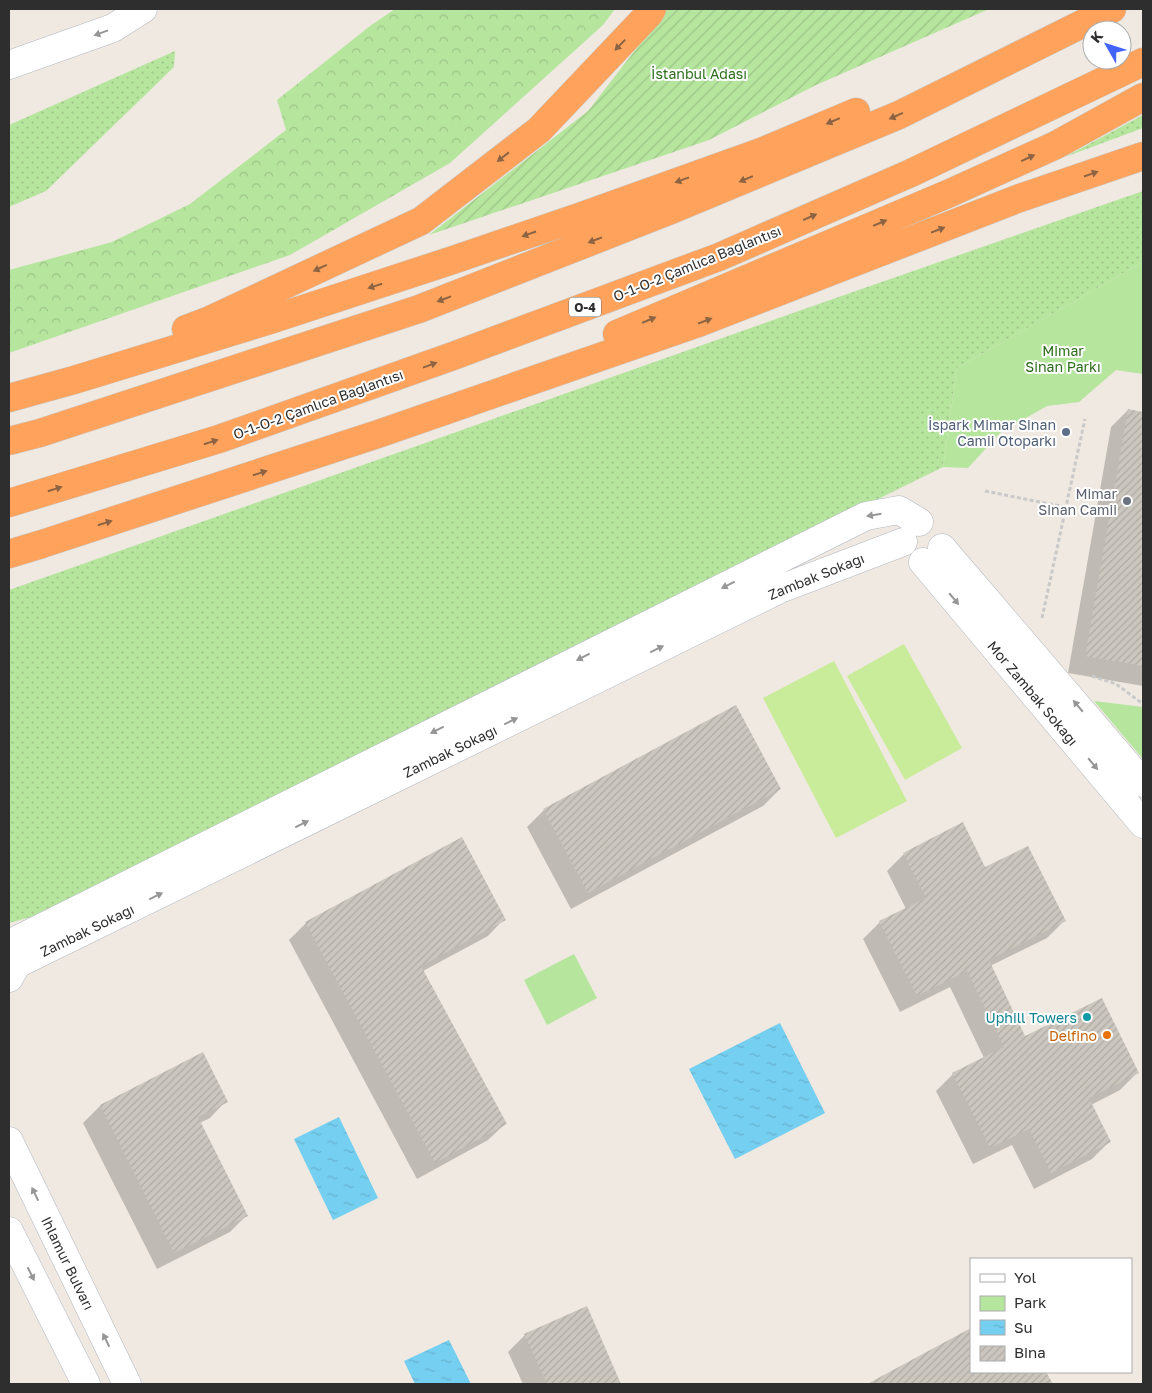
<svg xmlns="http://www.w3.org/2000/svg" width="1152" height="1393" font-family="'Golos Text',sans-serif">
<defs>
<pattern id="grass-dots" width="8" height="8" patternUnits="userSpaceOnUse" patternTransform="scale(1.25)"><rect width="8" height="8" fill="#b6e59e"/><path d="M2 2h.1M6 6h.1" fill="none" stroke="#9dc588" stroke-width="1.8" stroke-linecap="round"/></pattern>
<pattern id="forest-crowns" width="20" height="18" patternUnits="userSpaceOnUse" patternTransform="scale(1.25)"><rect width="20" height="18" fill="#b6e59e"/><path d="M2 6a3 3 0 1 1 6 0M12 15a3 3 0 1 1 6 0" fill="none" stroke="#9dc588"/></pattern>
<pattern id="garden-furrows" width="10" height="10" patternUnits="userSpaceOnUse" patternTransform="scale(1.25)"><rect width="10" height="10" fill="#b6e59e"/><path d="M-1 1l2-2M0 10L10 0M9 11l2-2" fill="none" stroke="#9dc588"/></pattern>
<pattern id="water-ripples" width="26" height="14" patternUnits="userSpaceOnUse" patternTransform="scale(1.25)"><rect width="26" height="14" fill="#75cff0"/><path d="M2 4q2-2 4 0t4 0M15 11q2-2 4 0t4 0" fill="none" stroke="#66b2ce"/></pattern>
<pattern id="building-hatch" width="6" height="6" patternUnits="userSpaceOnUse" patternTransform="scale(1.25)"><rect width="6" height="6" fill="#cbc7bf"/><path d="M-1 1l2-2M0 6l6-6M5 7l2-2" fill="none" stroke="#afaba4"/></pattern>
</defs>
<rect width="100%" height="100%" fill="#efe9e1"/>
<path fill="url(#grass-dots)" d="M 175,51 L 174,67 L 46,191 L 9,207 L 9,125 Z
M 1143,115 L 1143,128 L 1065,157 Z
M 1143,191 L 1143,262 L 957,368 L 943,467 L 31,917 L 9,923 L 9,590 L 810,307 Z"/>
<path fill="url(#forest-crowns)" d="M 395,9 L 615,9 L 603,25 L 450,163 L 290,255 L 9,353 L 9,270 L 112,242 L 190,204 L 286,130 L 277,100 L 370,26 Z"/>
<path fill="#b6e59e" d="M 1143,262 L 1143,374 L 1116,370 L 1079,402 L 1047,406 L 1001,432 L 968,468 L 943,467 L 957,368 Z
M 1094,701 L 1143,707 L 1143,759 Z
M 574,954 L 597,998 L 547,1025 L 524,980 Z"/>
<path fill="url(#garden-furrows)" d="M 667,9 L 989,9 L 814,86 L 709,140 L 429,235 L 588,111 Z"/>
<path fill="#c9ec9a" d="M 904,644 L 962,748 L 905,780 L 847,676 Z
M 834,661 L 907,801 L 836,838 L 763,698 Z"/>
<path fill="url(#water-ripples)" d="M 780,1023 L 825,1113 L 735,1159 L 689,1069 Z
M 339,1117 L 378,1198 L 333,1220 L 294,1139 Z
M 449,1340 L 471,1384 L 415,1384 L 404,1361 Z"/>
<path fill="#0003" d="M 1128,410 L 1143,413 L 1143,686 L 1068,673 L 1111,427 Z
M 780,789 L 763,806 L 571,909 L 527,827 L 544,810 Z
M 904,854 L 985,869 L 1064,921 L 1047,938 L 990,966 L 1025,1037 L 1137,1073 L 1120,1090 L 1091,1105 L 1109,1142 L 1092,1159 L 1034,1189 L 1012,1145 L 973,1164 L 936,1091 L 953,1074 L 984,1058 L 950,987 L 900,1012 L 863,939 L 880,922 L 906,909 L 887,871 Z
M 504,919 L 488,936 L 423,971 L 505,1124 L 488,1140 L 417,1179 L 289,940 L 306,923 Z
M 202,1054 L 226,1101 L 210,1118 L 200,1123 L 247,1215 L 230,1232 L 157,1269 L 83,1123 L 100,1106 Z
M 586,1308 L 620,1384 L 523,1384 L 508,1352 L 525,1335 Z
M 971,1330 L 971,1372 L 1045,1372 L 1051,1384 L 870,1384 Z"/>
<path fill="url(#building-hatch)" d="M 1128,409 L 1143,412 L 1143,666 L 1085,656 Z
M 736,705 L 781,789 L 588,893 L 543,809 Z
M 963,822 L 985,867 L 1028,846 L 1066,921 L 989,960 L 1025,1036 L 1102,998 L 1139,1073 L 1089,1098 L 1111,1142 L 1051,1173 L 1029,1129 L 990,1148 L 952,1073 L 1004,1047 L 967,971 L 917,996 L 879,921 L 926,898 L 903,853 Z
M 462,837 L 506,920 L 421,966 L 507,1124 L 435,1163 L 305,922 Z
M 203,1052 L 228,1102 L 198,1117 L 248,1216 L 174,1253 L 100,1105 Z
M 587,1306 L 621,1384 L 547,1384 L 524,1334 Z
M 971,1328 L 971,1372 L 1046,1372 L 1053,1384 L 867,1384 Z"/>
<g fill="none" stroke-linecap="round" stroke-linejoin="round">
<g stroke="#b4b7c1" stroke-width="29">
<path id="secondary" d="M 9,65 L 113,28 L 143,9
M 942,548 L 1143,783
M 923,562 L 1143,824
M 9,944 L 866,516 L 899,510 L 919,522
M 9,978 L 17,964 L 780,589 L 903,542
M 9,1141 L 127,1384
M 9,1231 L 86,1384"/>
</g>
<g stroke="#c9c9c9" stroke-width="29">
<path id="highway" d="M 186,329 L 210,320 L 421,221 L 539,130 L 649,14 L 652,9
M 617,334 L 950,193 L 1056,145 L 1143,97
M 9,398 L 74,380 L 270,320 L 453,260 L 582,216 L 761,152 L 856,112
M 9,441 L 40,433 L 419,309 L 671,210 L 899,115 L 1112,9
M 9,503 L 219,439 L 453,356 L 719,257 L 911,173 L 1143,62
M 9,554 L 42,544 L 378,434 L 701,322 L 1017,199 L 1143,156"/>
</g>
<path stroke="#c9c9c9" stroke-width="3" stroke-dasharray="4 2.5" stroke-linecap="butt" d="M 985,491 L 1065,507
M 1042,618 L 1085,419
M 1092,676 L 1116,684 L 1143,704"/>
<use href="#secondary" stroke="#fff" stroke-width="28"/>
<use href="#highway" stroke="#ffa35c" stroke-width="28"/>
</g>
<defs><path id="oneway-solid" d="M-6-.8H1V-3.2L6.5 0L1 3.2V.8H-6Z" transform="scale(1.25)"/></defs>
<g fill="#969696">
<use href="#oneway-solid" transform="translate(101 33) rotate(160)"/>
<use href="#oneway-solid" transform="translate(874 515) rotate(171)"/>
<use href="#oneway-solid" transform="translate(728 585) rotate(153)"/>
<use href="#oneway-solid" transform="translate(954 599) rotate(50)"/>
<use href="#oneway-solid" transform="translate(657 649) rotate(-26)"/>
<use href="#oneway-solid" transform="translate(583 657) rotate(153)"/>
<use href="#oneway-solid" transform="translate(1078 706) rotate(-130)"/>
<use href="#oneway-solid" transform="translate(511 721) rotate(-26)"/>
<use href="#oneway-solid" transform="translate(437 730) rotate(153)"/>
<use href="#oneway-solid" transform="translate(1093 764) rotate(50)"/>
<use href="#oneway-solid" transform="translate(302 824) rotate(-26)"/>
<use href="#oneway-solid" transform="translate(156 896) rotate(-26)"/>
<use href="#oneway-solid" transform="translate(35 1194) rotate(-116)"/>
<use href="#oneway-solid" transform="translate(31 1274) rotate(63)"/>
<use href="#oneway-solid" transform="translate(106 1340) rotate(-116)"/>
</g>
<g fill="#8c6343">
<use href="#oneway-solid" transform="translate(620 45) rotate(134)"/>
<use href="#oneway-solid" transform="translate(896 116) rotate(156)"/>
<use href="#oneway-solid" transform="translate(833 121) rotate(157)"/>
<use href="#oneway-solid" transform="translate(503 157) rotate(142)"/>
<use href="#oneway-solid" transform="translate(1028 158) rotate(-25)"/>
<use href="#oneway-solid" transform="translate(1091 174) rotate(-19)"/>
<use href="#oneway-solid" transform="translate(746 179) rotate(157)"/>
<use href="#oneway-solid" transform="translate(682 180) rotate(160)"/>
<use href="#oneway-solid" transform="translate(810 217) rotate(-24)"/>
<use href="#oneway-solid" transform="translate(880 223) rotate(-23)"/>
<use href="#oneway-solid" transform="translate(938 230) rotate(-21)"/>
<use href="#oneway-solid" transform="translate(529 234) rotate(161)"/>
<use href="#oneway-solid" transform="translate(595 240) rotate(159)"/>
<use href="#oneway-solid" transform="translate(320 268) rotate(155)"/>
<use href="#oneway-solid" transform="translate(375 286) rotate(162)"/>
<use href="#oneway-solid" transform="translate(444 299) rotate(159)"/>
<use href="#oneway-solid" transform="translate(649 320) rotate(-23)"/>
<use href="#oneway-solid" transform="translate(705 321) rotate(-21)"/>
<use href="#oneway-solid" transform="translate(430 365) rotate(-20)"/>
<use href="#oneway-solid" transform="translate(211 442) rotate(-17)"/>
<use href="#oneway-solid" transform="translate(260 473) rotate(-18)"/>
<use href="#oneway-solid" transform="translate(55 489) rotate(-17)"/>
<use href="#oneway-solid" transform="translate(105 523) rotate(-18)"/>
</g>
<circle fill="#5c6f8a" stroke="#fff" stroke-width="2" cx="1066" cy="432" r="5"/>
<circle fill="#6b7280" stroke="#fff" stroke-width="2" cx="1127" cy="501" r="5"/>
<circle fill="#0f9aa8" stroke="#fff" stroke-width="2" cx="1087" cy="1017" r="5"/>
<circle fill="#e8710a" stroke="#fff" stroke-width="2" cx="1107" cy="1035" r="5"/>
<g text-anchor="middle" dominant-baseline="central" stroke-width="4" stroke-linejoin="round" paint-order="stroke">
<rect fill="#fff" stroke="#6d6d6d" stroke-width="1" x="569" y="297.5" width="32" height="19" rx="4"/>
<g font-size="12" font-weight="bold" fill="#2e2e2e">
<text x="585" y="307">O-4</text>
</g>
<g font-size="14" fill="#2c6e1b" stroke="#fff">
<text x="699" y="73">İstanbul Adası</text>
<text x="1063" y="350">Mimar<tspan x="1063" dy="16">Sinan Parkı</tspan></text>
</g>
<g font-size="14" fill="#2e2e2e" stroke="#fff">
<text transform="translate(697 263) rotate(-22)">O-1-O-2 Çamlıca Bağlantısı</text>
<text transform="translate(318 404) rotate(-20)">O-1-O-2 Çamlıca Bağlantısı</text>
<text transform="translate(816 576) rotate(-22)">Zambak Sokağı</text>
<text transform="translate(1033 693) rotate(50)">Mor Zambak Sokağı</text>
<text transform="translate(450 751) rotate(-26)">Zambak Sokağı</text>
<text transform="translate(87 930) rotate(-26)">Zambak Sokağı</text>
<text transform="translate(68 1263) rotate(64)">Ihlamur Bulvarı</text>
</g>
<g font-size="14" fill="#4e5e75" stroke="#fff" text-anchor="end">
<text x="1056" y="424">İspark Mimar Sinan<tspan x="1056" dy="16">Camii Otoparkı</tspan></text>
</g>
<g font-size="14" fill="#5b616d" stroke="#fff" text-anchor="end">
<text x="1117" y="493">Mimar<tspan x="1117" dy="16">Sinan Camii</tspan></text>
</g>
<g font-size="14" fill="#0d838f" stroke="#fff" text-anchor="end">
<text x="1077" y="1017">Uphill Towers</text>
</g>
<g font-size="14" fill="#c56008" stroke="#fff" text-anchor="end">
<text x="1097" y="1035">Delfino</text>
</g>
</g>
<rect width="1152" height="1393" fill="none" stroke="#2e2e2e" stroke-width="20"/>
<rect x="970" y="1258" width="162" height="115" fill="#ffffff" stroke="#ababab"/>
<rect x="980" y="1274" width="25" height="8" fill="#ffffff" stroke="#ababab"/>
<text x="1014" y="1283" font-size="15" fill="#2e2e2e">Yol</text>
<rect x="980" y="1296" width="25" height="15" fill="#b6e59e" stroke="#ababab"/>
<text x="1014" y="1308" font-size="15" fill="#2e2e2e">Park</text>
<rect x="980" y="1320" width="25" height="15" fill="url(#water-ripples)" stroke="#ababab"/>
<text x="1014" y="1333" font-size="15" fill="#2e2e2e">Su</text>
<rect x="980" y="1346" width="25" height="15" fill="url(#building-hatch)" stroke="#ababab"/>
<text x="1014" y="1358" font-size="15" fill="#2e2e2e">Bina</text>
<g transform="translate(1107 45) rotate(309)"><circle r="24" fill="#ffffff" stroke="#ababab"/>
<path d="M0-4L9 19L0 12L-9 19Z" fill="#4264fb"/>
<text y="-8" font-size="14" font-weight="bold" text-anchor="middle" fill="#2e2e2e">K</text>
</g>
</svg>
